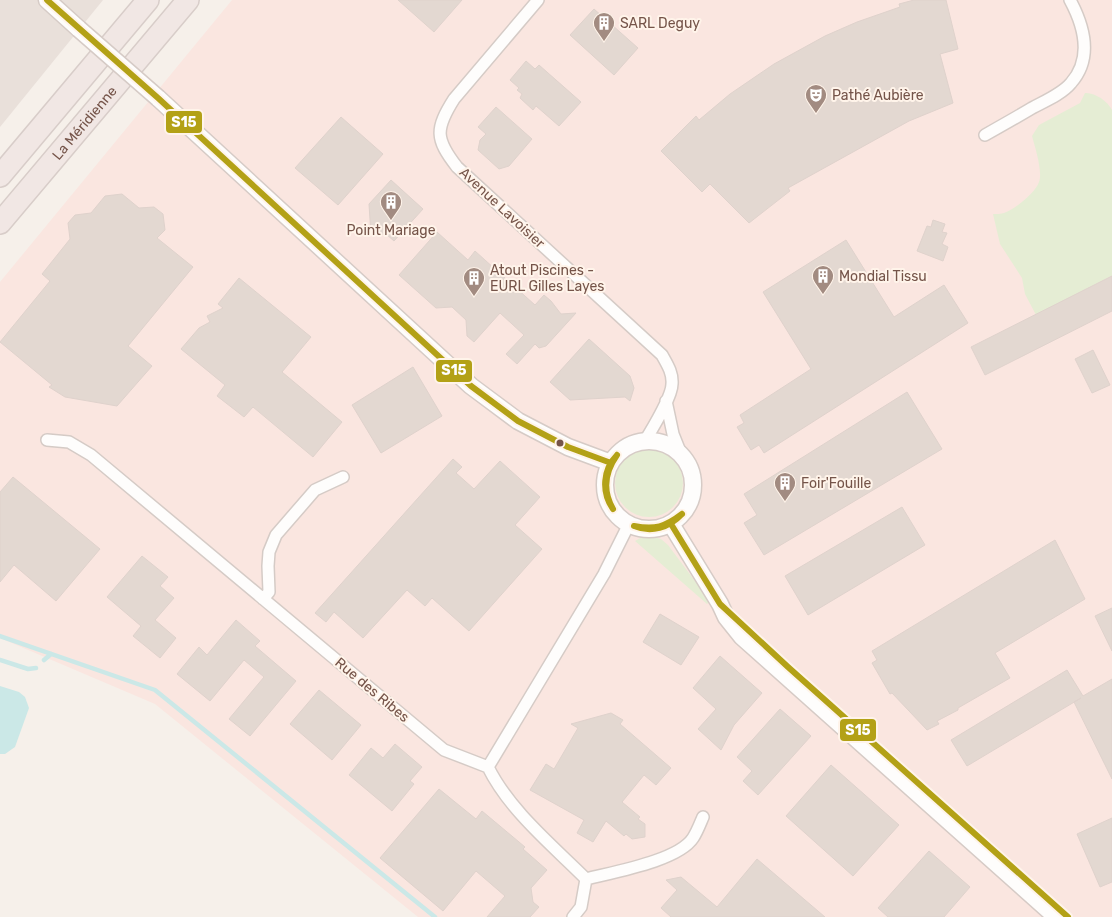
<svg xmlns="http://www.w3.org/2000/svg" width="1112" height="917" font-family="Rubik,sans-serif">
<rect width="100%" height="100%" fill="#f6f0ea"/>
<path fill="#fae6e0" d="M 232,0 L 1112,0 L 1112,917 L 418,917 L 155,704 L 0,638 L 0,282 Z"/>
<path fill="#e9e0da" d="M 0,0 L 103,0 L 0,127 Z"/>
<path fill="#e5edd4" d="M 1085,93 C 1094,92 1108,101 1112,110 L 1112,276 L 1036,315 L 1025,294 L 1022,278 L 1000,244 L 993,214 C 996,214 1001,214 1004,213 C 1014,210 1036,192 1039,182 C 1043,172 1035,147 1032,136 L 1039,125 L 1080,103 Z
M615 483a34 34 0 1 1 68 0a34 34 0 1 1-68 0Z
M 651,536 L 661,539 L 668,545 L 710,601 L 707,604 L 635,541 L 642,537 Z"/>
<path fill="#cbe8e7" d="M 0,686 L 19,692 L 25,697 L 29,708 L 15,747 L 5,754 L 0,754 Z"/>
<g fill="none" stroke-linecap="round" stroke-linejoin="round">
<path stroke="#cbe8e7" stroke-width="4.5" d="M 0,636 L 155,690 L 435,917
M 0,660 L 28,669 L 36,668
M 44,660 L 51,654"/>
</g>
<path fill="#e3d8d1" stroke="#dfd2cc" d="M 398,0 L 462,0 L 434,32 Z
M 914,0 L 946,0 L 958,49 L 940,54 L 953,103 L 909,121 L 788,188 L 790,191 L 749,223 L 710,184 L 702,192 L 661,151 L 696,116 L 699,120 L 730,94 L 774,64 L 825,36 L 857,22 L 900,7 L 899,4 Z
M 594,9 L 638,48 L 614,75 L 570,35 Z
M 526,61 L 535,69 L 539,65 L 581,102 L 559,126 L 536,106 L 533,110 L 520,98 L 522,94 L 517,90 L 519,88 L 510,80 Z
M 496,107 L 532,139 L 509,166 L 499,169 L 478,150 L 480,140 L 486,134 L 478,127 Z
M 341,117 L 383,154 L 338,205 L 295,168 Z
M 391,180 L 423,209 L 394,241 L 386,234 L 371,235 L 369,204 Z
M 122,194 L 139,208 L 154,207 L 163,214 L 165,230 L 157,238 L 193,267 L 128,346 L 152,366 L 117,406 L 65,397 L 49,387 L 52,385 L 0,342 L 50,281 L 42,274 L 70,239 L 68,223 L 75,215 L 91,213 L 105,196 Z
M 933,220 L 945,224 L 942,232 L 947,233 L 942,244 L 948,247 L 943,261 L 917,251 L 927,226 L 931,227 Z
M 437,232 L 468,260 L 475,251 L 535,305 L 544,295 L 551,301 L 561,314 L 576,313 L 546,346 L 539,348 L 535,344 L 517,364 L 506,354 L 524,335 L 500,313 L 474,342 L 467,336 L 466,320 L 452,307 L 436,308 L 399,275 Z
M 846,240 L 894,317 L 944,285 L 968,323 L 764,453 L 759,445 L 751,450 L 737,427 L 744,423 L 740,415 L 811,369 L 763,292 Z
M 1112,276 L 1112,311 L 985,375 L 971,347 Z
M 239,278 L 311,337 L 282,372 L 342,422 L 313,457 L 253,407 L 244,417 L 217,396 L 225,385 L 181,349 L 199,328 L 210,322 L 207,316 L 223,308 L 218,304 Z
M 589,339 L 630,376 L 634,388 L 630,401 L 625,397 L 570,400 L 550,382 Z
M 1093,350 L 1110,385 L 1092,393 L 1075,359 Z
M 413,367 L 442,416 L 381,453 L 352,405 Z
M 907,392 L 942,449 L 764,555 L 744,523 L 757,515 L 744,494 Z
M 453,459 L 462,467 L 456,473 L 474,489 L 500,461 L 540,497 L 515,525 L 542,549 L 469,631 L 432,598 L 425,606 L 407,590 L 363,638 L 334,612 L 326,622 L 315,613 Z
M 13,477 L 100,549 L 56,601 L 14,565 L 0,582 L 0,492 Z
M 902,507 L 925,545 L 808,615 L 785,576 Z
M 1055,540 L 1085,599 L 995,653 L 1010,678 L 958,708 L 958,710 L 937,721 L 939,724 L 927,730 L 892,693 L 890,694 L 872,663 L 877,660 L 872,651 Z
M 142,556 L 168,577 L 160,586 L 174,598 L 155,620 L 176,638 L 160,658 L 133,636 L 141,626 L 107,597 Z
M 1112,608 L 1112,651 L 1095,616 Z
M 660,614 L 699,637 L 681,665 L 643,642 Z
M 236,620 L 260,641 L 255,646 L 296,681 L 250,736 L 229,719 L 264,677 L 244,660 L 210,701 L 177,674 L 199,647 L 207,655 Z
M 720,656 L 762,693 L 734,725 L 721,750 L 698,729 L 716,709 L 693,688 Z
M 1067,670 L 1083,696 L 1112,679 L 1112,779 L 1074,702 L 1081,698 L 967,766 L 951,740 Z
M 319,690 L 361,725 L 332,760 L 290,724 Z
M 780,709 L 811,736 L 758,795 L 743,781 L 752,771 L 737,757 Z
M 611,713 L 623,720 L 620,724 L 671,768 L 656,785 L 644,775 L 622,802 L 640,817 L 638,819 L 645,824 L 645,837 L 632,839 L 626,834 L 624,836 L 606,821 L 593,842 L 577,833 L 584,820 L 530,790 L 546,764 L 554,769 L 578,728 L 571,724 Z
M 395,744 L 422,767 L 410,781 L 414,784 L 392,811 L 349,775 L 371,748 L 383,758 Z
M 831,765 L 899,825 L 853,876 L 786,816 Z
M 439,789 L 476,819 L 482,811 L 525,847 L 523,849 L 547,870 L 531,888 L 533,902 L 539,907 L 530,917 L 487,917 L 505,896 L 476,871 L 443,911 L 380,858 Z
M 1112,818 L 1112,882 L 1100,887 L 1077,834 Z
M 929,851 L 970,887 L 944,917 L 888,917 L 878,908 Z
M 757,859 L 825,917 L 671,917 L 661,908 L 677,890 L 666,880 L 681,877 L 717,907 Z"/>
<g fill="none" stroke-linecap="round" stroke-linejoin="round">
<g stroke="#d5cbc6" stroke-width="14">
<path id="minor" d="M 538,0 L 454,99 C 435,129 435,139 457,167 L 662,355 C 667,364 673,373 672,384 C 672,397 652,429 645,441
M 985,135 C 1001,126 1017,117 1032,108 C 1045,101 1062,94 1071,83 C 1093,58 1084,26 1070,0
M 666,401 L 673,434 L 681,454
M 47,440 L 69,442 L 91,455 L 444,750 L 488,767 C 509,810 553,846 586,879
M 263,599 L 269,592 L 268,566 L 269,552 L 276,535 L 315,490 L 343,477
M 488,767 L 604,574 L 629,524
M 586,879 C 613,872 678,861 693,838 C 697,832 700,824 703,817
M 573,917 L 581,907 L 586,879"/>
</g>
<g stroke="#d6cbc6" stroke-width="19">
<path id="secondary" d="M 47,0 L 79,29
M 158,98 L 471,386 L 518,421 L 568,447 L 611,463
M605 485a44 44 0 1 1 88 0a44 44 0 1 1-88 0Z
M 671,524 L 720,604 L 726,617 L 742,637 L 1056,917"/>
</g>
<g stroke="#d8cdc9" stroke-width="24">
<g id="motorway">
<path d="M 0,176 L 148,0"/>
<path id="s1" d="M 0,223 L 188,0"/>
</g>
</g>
<use href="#minor" stroke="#fefdfc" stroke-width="11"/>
<use href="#secondary" stroke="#fefdfc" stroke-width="16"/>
<use href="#motorway" stroke="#f1e7e4" stroke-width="21"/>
<g stroke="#d6cbc6" stroke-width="19" stroke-linecap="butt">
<path id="secondary-bridge" d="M 79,29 L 158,98"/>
</g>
<use href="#secondary-bridge" stroke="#fefdfc" stroke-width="16"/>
<g stroke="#fff4ea" stroke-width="10">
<path id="bus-1" d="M 47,0 L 158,98 L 471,386 L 518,421 L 568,447 L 611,463
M 613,509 C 601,492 603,469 617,455
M 613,509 C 602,490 605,472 617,455
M 671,524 L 720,604 L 788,667 L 1068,917
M 634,526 C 655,530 665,527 682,514
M 634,526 C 651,533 669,528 682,514"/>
</g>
<use href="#bus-1" stroke="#b3a116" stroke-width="6"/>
</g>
<defs>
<g id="building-pin" transform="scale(1.125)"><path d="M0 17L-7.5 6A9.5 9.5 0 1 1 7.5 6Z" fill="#a28b81" stroke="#fff4ea"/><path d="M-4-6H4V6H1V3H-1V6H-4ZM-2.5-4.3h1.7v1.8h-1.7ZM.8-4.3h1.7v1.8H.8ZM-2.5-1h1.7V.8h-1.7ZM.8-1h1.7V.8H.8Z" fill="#fff"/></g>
<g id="theatre-pin" transform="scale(1.125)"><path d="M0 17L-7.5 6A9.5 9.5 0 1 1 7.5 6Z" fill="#a28b81" stroke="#fff4ea"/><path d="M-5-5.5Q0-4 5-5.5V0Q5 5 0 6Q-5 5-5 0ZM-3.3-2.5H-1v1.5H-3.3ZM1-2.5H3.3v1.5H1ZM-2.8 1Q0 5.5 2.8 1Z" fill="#fff"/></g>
</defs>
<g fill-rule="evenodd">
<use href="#building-pin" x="604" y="23"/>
<use href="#theatre-pin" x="816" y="95"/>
<use href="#building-pin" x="391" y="202"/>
<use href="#building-pin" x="823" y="276"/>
<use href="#building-pin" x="474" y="278"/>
<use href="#building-pin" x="785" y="483"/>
</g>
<circle fill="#755449" stroke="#fff4ea" stroke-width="2" cx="560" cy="443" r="4.5"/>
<g text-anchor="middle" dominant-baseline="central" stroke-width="4" stroke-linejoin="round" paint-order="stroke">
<g font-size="14" fill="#755449" stroke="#fff4ea" text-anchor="start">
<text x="620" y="23">SARL Deguy</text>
<text x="832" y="95">Pathé Aubière</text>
<text x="391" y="230" text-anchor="middle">Point Mariage</text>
<text x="490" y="270">Atout Piscines -<tspan x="490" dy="16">EURL Gilles Layes</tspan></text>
<text x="839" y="276">Mondial Tissu</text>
<text x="801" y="483">Foir'Fouille</text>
</g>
<g font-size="14" fill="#755449" stroke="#fff4ea">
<text stroke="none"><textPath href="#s1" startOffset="131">La Méridienne</textPath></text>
<text transform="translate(502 208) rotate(43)">Avenue Lavoisier</text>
<text transform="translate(372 690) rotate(40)">Rue des Ribes</text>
</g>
</g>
<g stroke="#fff4ea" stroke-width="2">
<rect x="165" y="110" width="38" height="24" rx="5" fill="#b3a116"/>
<rect x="435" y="359" width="38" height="24" rx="5" fill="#b3a116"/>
<rect x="839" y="718" width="38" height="24" rx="5" fill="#b3a116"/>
</g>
<g font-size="14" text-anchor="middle" font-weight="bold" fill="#fff">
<text x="184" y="127">S15</text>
<text x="454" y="375">S15</text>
<text x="858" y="735">S15</text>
</g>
</svg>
